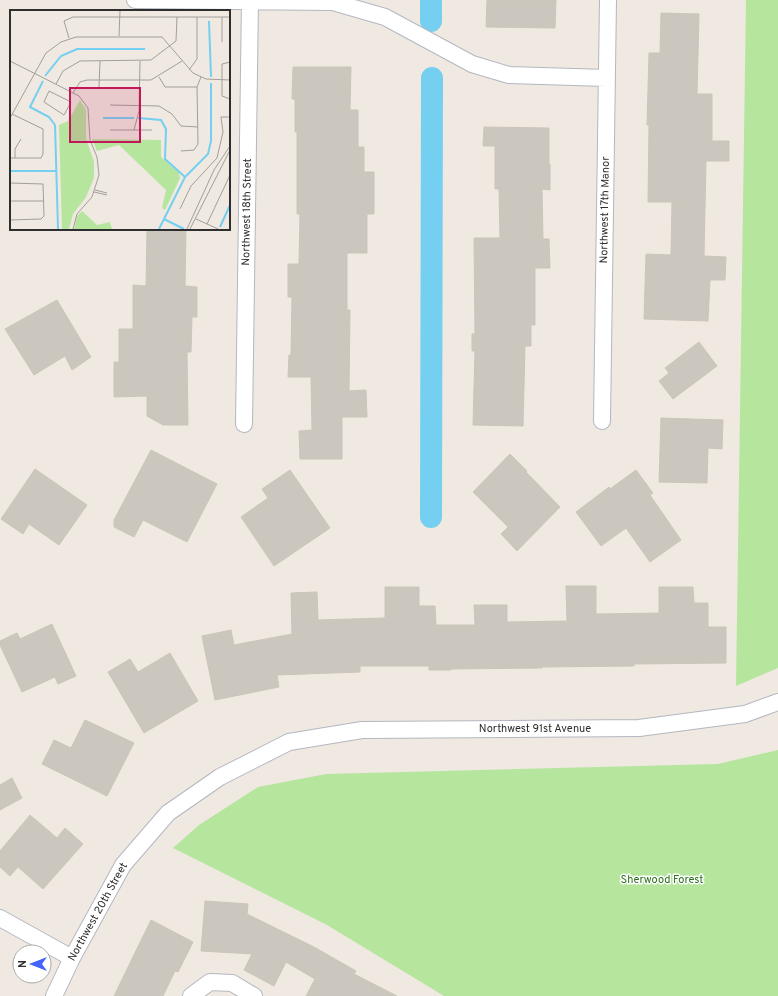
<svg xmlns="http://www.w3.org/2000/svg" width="778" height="996" font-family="Overpass,sans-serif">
<rect width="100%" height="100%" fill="#efe9e1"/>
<path fill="#b6e59e" d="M 746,0 L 778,0 L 778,668 L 736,686 Z
M 778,750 L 778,996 L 444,996 L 327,925 L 173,848 L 199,825 L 258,787 L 326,774 L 718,764 Z"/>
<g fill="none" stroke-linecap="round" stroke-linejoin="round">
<path stroke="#75cff0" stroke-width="22" d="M 431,0 L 431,21
M 431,517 L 432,78"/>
</g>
<path fill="#cbc7bf" stroke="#cbc5ba" d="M 487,0 L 556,0 L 555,28 L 486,27 Z
M 661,13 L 699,14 L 697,94 L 712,94 L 712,141 L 729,141 L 729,161 L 706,161 L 704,256 L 726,257 L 725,280 L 710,280 L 708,321 L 644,319 L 646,254 L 671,255 L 672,202 L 648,202 L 649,125 L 647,125 L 649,53 L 660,53 Z
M 293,67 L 351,67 L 350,110 L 358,110 L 358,147 L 364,147 L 364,172 L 374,172 L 374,214 L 367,214 L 367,253 L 347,253 L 347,310 L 350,310 L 349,391 L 366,390 L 367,417 L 342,417 L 342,459 L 300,459 L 299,431 L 312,430 L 311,377 L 288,377 L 289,355 L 291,355 L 292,297 L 288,297 L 288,264 L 299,264 L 300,214 L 297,214 L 297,132 L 295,132 L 295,99 L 292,99 Z
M 484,127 L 549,128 L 549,164 L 550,164 L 550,190 L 542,189 L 543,239 L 549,239 L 550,268 L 535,268 L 535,325 L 531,325 L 531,346 L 525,346 L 523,426 L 473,425 L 475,351 L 472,351 L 472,334 L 475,334 L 474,238 L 500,238 L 499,189 L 495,189 L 495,146 L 483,146 Z
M 147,229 L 186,229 L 185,286 L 197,287 L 197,317 L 192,317 L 191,352 L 187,352 L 188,425 L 163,425 L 147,416 L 147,396 L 114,397 L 114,362 L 119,362 L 119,329 L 133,329 L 133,285 L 146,286 Z
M 57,300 L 91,357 L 72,370 L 65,356 L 34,375 L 5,329 Z
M 699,342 L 717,366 L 673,399 L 659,381 L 669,373 L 665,368 Z
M 661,418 L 723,420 L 722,449 L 708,448 L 707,483 L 659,482 Z
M 151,450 L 217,484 L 187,542 L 143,520 L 134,537 L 114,527 L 114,520 Z
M 510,454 L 527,471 L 526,472 L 560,507 L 517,551 L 501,534 L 508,527 L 473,492 Z
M 35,469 L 87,505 L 59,545 L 29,524 L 23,534 L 1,519 Z
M 290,470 L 330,528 L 274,566 L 241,517 L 268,498 L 262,489 Z
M 636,470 L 653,493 L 650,495 L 681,540 L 650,562 L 626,528 L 601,546 L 576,512 L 609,487 L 610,489 Z
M 566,586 L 596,586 L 596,614 L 659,613 L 659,587 L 693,587 L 694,603 L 708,603 L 708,627 L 726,627 L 726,663 L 634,664 L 634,666 L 542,667 L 542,668 L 451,669 L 451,670 L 429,670 L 429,666 L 360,666 L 360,672 L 277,675 L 279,687 L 215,700 L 202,636 L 231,630 L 234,645 L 292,634 L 291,593 L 317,592 L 318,620 L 385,618 L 385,587 L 419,587 L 419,606 L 435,606 L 436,625 L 475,625 L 474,605 L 507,605 L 507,622 L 567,621 Z
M 52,624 L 76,676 L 58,684 L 55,677 L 22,692 L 0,645 L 0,641 L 17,633 L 20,639 Z
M 170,653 L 198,701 L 144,733 L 108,672 L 130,659 L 138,672 Z
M 85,720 L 134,743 L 107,796 L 42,764 L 54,740 L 71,748 Z
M 12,778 L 22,798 L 0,810 L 0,785 Z
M 30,815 L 57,838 L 65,828 L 83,844 L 43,889 L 18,867 L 10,876 L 0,867 L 0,851 Z
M 205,901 L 248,904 L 247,914 L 314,947 L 356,971 L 354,974 L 397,996 L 306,996 L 315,979 L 286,962 L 274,986 L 244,970 L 252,954 L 201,951 Z
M 151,920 L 193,942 L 178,972 L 175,971 L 163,996 L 114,996 L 130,963 Z"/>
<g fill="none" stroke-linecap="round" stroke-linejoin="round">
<g stroke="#b4b7c1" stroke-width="18">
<path id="street" d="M 135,0 L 333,2 L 385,17 L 472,64 L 509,75 L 607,78
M 602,421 L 608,0
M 244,424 L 250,0
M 0,918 L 72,958
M 54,996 L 72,958 L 123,865 L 168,813 L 220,777 L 289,742 L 362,730 L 639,728 L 745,714 L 778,702
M 191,996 L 210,982 L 232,983 L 254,996"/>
</g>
<use href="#street" stroke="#fff" stroke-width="16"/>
</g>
<g text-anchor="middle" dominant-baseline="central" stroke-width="3" stroke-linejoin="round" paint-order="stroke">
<g font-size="11" fill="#2e2e2e" stroke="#fff">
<text transform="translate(605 210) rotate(-89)">Northwest 17th Manor</text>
<text transform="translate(247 212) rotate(-89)">Northwest 18th Street</text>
<text x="535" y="729">Northwest 91st Avenue</text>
<text transform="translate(98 912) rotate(-61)">Northwest 20th Street</text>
</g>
<g font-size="11" fill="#2c6e1b" stroke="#fff">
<text x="662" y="880">Sherwood Forest</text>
</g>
</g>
<g transform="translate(10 10)">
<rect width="220" height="220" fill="#efe9e1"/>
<path d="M 70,90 L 76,100 L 76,128 L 84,152 L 84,168 L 76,187 L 63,204 L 59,219 L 52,219 L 49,115 L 58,111 ZM 82,129 L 151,130 L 151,147 L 169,163 L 170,168 L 155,200 L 152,198 L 156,180 L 109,135 L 87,141 ZM 72,201 L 87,215 L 100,212 L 102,219 L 64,219 L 67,206 Z" fill="#b6e59e"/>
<path fill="none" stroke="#75cff0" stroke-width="2" d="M 199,11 L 201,67M 35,66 L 51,46 L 67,39 L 135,39M 33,71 L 20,97 L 39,107 L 45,115 L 48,219M 93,108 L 124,108M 128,108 L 151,110 L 156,119 L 155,149 L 175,167M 0,161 L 47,161M 154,209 L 174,219M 210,217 L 220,195M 149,219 L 175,167 L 198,144 L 201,131 L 201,73"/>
<path fill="none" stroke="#a29e99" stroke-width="1" d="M 212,7 L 212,32M 109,26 L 110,1M 59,28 L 54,11 L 63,7 L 220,7M 0,51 L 69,86 L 78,98 L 80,130 L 87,147 L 89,165 L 82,187 L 67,204 L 63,219M 220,52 L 212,54 L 212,86 L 220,89M 179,60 L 187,49 L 187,7M 149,67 L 155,77 L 187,77M 46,74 L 53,61 L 70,51 L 141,50 L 166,31 L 167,7M 89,77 L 90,51M 39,81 L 61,92 L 54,105 L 34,92 ZM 63,83 L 70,72 L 77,70 L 141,70 L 172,51M 100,95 L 149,96 L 162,104 L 171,116 L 188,117M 0,108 L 36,43 L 51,32 L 66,27 L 152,27 L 183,63 L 196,69 L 220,70M 100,120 L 142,120M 124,120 L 129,101 L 130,51M 171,141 L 184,140 L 188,134 L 187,77 L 191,67M 0,148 L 31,148 L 33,144 L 33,119 L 2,104M 5,148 L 5,139 L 11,129M 0,173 L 33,174 L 34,206 L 31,209 L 0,210M 85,180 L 97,183M 84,182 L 97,185M 0,191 L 34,191M 170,199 L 181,176 L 207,148 L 213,122 L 211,107 L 220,107M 186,209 L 208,219M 197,214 L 220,165M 177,219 L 204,160 L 220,136M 180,219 L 220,140"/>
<path fill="#c2185b" fill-opacity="0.15" stroke="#c2185b" stroke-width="2" d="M 60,78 L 130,78 L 130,132 L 60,132 Z"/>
<rect width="220" height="220" fill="none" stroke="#2e2e2e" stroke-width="2"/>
</g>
<g transform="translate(32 964) rotate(270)"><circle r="19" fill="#ffffff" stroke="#ababab"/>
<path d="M0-3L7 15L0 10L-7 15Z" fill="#4264fb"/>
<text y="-6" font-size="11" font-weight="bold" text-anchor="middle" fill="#2e2e2e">N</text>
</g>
</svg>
